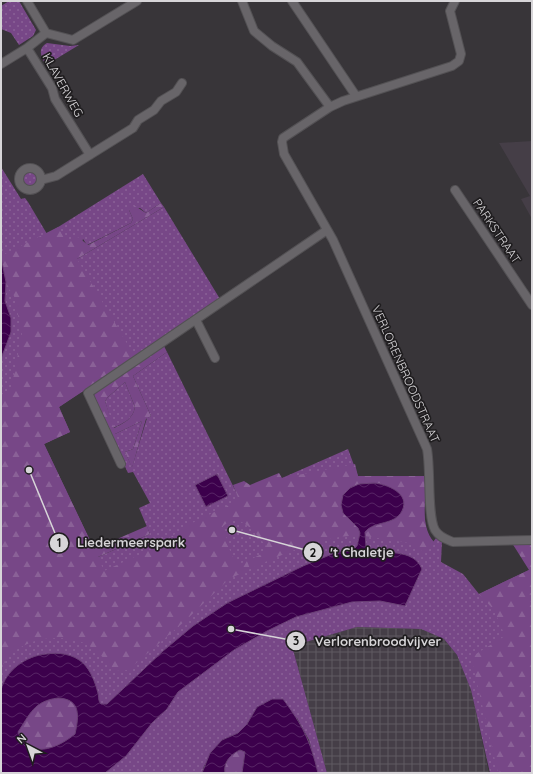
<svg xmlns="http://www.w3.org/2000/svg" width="533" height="774" font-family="Quicksand,sans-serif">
<defs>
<pattern id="industrial-grid" width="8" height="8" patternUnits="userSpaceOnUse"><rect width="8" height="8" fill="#453e47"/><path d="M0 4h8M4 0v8" fill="none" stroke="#5f5961"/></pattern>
<pattern id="green-dots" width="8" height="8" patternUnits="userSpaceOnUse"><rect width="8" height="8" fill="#774787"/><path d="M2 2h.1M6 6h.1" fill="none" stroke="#8a6197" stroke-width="1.8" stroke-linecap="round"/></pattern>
<pattern id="forest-firs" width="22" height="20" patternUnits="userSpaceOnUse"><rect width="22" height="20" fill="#774787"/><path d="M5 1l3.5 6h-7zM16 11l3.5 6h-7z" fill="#8a6197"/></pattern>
<pattern id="water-waves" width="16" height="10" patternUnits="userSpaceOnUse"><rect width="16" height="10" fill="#3c004c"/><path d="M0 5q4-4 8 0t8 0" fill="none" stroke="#572465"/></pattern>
</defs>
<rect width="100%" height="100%" fill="#383539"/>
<path fill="#453e47" d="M 532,141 L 532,219 L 521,199 L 530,196 L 499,143 Z"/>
<path fill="url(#industrial-grid)" d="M 357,627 L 421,629 L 444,639 L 457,655 L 471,690 L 489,773 L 327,773 L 292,646 Z"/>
<path fill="url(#green-dots)" d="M 9,1 L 19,1 L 36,30 L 33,36 L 19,45 L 11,33 L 1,29 L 1,6 Z
M 47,43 L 70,46 L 79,45 L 46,65 C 41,57 37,49 47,43 Z
M 1,167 L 21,199 L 25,198 L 28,202 L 47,234 L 143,174 L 161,203 L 146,213 L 140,208 L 129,210 L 133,219 L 131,223 L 87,245 L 83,239 L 77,259 L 164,207 L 220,299 L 59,407 L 70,432 L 44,444 L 98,557 L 150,534 L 139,508 L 150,503 L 133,472 L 128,473 L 115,445 L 115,434 L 142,421 L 133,449 L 125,452 L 132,467 L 147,418 L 151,416 L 133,376 L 167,352 L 240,500 L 282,478 L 348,449 L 358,476 L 427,476 C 426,496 419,525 433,542 L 436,538 L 442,541 L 441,562 L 463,574 L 479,594 L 529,570 L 532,542 L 532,773 L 490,773 L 471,690 L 457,655 L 444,639 L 421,629 L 357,627 L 292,646 L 327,773 L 318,773 L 309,740 L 297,718 L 257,707 L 247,724 L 238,733 L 222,740 L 204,766 L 202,773 L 1,773 Z
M23 179a7 7 0 1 1 14 0a7 7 0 1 1-14 0Z
M 125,382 L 135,407 C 133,419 124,423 113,428 L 105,401 L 108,397 Z"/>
<path fill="url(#forest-firs)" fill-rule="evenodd" d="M 161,203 L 164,207 L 77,259 L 135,357 L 59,407 L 70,432 L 44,444 L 94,549 L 147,526 L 150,534 L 98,557 L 104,571 L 154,548 L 192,523 L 239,500 L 233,485 L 244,481 L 250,485 L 279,473 L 282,478 L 355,464 L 358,476 L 427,476 C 426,496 419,525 434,542 L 433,546 L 425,553 L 409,543 L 365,536 L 370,527 L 388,523 L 385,484 L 359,484 L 349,520 L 358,528 L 360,536 C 326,534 282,555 252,568 L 248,561 L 269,550 C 260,538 247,520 232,519 L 222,527 L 228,541 L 226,542 L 237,565 L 247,561 L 250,569 L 229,579 L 185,621 L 128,670 L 116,671 C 107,662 97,649 84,643 C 64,634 32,637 15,651 C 10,655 5,662 1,667 L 1,395 L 11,389 L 22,334 L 14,296 L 1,278 L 1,256 L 58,227 L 66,241 L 78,237 L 88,245 L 131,223 L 133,219 L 129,210 L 130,207 L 135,206 L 146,213 Z
M 164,346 L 167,352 L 133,376 L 151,416 L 146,419 L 132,468 L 125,452 L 133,449 L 142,421 L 115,434 L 119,443 L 115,445 L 94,395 L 96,391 ZM 125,382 L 135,407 C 133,419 124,423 114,428 L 105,401 L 108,397 Z
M 532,542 L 532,586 L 529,597 L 532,605 L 532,773 L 498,773 L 471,657 L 505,636 L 494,610 L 479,594 L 529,570 L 512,543 Z
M 58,698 C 82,699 79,716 75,734 C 57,749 29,760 18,732 C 30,714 33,701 58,698 Z
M 240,750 L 245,752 L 242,773 L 225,773 C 223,762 231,754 240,750 Z"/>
<path fill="url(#water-waves)" stroke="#6a4076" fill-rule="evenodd" d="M 1,257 L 6,282 L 5,301 L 11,318 L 11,332 L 1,359 Z
M 217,474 L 228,496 L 206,507 L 195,485 Z
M 374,483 C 386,484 411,493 402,511 C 394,526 375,520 365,532 L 366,547 C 384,556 413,547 422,569 L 405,606 L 380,601 L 352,602 L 296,617 L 267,631 L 234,650 L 178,692 L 167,709 L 152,723 L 126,756 L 105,773 L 1,773 C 1,754 1,734 1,715 C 1,707 0,698 1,690 C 6,670 26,656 46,654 C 59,652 73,654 83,663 C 91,671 95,682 98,693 C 99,697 98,701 101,704 L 107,704 L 163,651 L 193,626 L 227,603 L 303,566 L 337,552 L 352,551 L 357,546 L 360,533 L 358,528 L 343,513 L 341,505 L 343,495 L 350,488 L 359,484 ZM 58,698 C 81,699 79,716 75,734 C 57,749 28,760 18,732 C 30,714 34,701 58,698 Z
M 272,699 L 283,699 C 303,726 310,740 318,773 L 242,773 L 245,752 L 240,750 C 231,754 223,762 225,773 L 202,773 L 210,753 L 222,740 L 238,733 L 247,724 L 257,707 Z"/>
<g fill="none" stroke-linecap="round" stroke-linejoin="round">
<g stroke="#535154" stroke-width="10">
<path id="street" d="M 27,1 L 46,33 L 73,40 L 137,1
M 242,1 L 254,31 L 272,46 L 297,62 L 330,107
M 292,1 L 356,96
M 455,1 L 450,11 L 461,54 L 459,61 L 452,66 L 343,101 L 330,107 L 283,138 L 282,142 L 284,154 L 333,240 L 427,449 C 431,470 427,516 435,530 C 439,537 446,539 453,542 L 532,540
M 46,33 L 27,48 L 52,88 L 55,99 L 90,155
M 1,64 L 27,48
M19 179a11 11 0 1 1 22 0a11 11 0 1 1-22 0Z
M 41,180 L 56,176 L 133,128 L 138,120 L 154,110 L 161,101 L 176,92 L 182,83
M 455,190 L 532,305
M 196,320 L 215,358
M 121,464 L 88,393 L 327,230"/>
</g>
<use href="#street" stroke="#686569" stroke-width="8"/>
</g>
<g text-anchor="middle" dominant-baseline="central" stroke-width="3.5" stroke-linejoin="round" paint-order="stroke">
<g font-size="12" fill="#d7d5d8" stroke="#1f1d1f">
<text transform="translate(63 85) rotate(61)">KLAVERWEG</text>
<text transform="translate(497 231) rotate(56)">PARKSTRAAT</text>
<text transform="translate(406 374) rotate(66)">VERLORENBROODSTRAAT</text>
</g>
</g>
<path fill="none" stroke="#d7d5d8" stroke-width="1.5" d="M29 470L59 543M232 530L313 552M231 629L296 641"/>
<g fill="#d7d5d8" stroke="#1f1d1f" stroke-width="1.5">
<circle cx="29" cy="470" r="4"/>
<circle cx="232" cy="530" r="4"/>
<circle cx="231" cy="629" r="4"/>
<circle cx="59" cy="543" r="10"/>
<circle cx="313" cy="552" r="10"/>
<circle cx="296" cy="641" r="10"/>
</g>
<g font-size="12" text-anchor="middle" font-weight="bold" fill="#111">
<text x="59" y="547">1</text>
<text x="313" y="557">2</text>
<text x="296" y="645">3</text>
</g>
<g font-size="13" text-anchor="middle" font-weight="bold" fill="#d7d5d8" stroke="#1f1d1f" stroke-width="3.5" stroke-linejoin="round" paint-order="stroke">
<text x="131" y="547">Liedermeerspark</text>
<text x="362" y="557">'t Chaletje</text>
<text x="378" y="646">Verlorenbroodvijver</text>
</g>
<rect width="533" height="774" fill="none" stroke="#d7d5d8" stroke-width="4"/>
<g transform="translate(28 746) rotate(319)" stroke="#1f1d1f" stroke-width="3" paint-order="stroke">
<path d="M0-3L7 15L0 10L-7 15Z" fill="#d7d5d8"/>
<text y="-6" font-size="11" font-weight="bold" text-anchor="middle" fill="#d7d5d8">N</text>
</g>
</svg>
